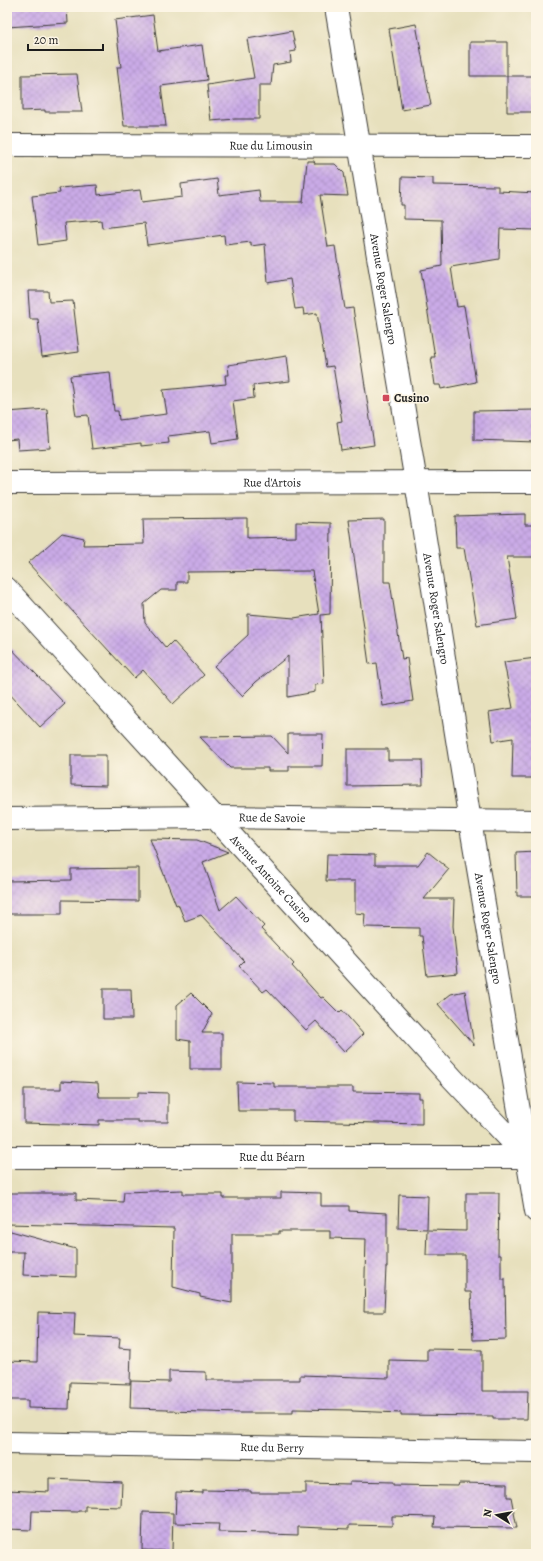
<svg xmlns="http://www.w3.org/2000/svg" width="543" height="1561" font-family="Alegreya,serif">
<defs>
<pattern id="building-cross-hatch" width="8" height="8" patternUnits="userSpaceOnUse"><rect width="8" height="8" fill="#caabe7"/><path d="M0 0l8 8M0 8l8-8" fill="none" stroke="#ad93c6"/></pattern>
</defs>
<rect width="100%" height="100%" fill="#fcf5e5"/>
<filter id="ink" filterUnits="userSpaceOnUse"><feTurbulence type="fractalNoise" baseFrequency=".025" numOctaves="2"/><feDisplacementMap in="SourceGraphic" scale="8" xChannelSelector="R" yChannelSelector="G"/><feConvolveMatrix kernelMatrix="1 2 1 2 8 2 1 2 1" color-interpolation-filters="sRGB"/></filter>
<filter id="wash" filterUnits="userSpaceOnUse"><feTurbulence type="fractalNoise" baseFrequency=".012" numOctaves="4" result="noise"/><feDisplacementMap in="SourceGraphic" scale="16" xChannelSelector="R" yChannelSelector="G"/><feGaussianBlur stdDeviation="0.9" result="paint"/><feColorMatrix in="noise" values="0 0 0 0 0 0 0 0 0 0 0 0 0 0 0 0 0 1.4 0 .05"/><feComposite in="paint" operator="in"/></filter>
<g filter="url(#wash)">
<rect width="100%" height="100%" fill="#e7e0bd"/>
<g id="blocks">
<path fill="url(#building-cross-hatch)" d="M 7,7 L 67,7 L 68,23 L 7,27 Z
M 153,15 L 158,51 L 202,45 L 207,80 L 161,86 L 166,126 L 124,126 L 117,67 L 121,67 L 115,20 Z
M 416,24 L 431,105 L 402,110 L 389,29 Z
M 292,31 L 296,51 L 290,52 L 291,62 L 273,65 L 271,85 L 259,85 L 259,119 L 235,119 L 211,121 L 207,85 L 254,78 L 247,39 Z
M 470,42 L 507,42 L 507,76 L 470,76 Z
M 77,74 L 82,112 L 45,112 L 45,110 L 22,111 L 22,75 Z
M 507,76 L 534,76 L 534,112 L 507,112 Z
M 307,161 L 314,161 L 315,164 L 335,164 L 344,173 L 348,196 L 320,195 L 328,247 L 335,246 L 345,309 L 353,308 L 374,445 L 341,450 L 337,422 L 342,421 L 333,366 L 326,367 L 317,313 L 304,315 L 303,308 L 295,309 L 290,279 L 268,283 L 265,244 L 251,246 L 251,242 L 225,245 L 224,235 L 147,245 L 144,223 L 102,228 L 101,220 L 64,223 L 66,241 L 38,245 L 32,196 L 60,193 L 59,188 L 97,185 L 98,195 L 140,190 L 142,202 L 182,197 L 181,184 L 217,179 L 219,195 L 259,190 L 260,202 L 303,202 Z
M 402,177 L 433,178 L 433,185 L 498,186 L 498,191 L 536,193 L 536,230 L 500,229 L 499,259 L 451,267 L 457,307 L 464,306 L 476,382 L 441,389 L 440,385 L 435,385 L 431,357 L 435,357 L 421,270 L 442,266 L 441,220 L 404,219 L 404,205 L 401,205 Z
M 28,291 L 48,291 L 49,302 L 73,301 L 79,352 L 42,357 L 38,319 L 30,319 Z
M 287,356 L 290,381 L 253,385 L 254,398 L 233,401 L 238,439 L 212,443 L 210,431 L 168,436 L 169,443 L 141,446 L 141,443 L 92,449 L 88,415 L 76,416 L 70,376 L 110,372 L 114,411 L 118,411 L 119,420 L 167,414 L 163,390 L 226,384 L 225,375 L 229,375 L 228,365 Z
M 47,409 L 50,448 L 18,450 L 17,439 L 7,440 L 7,412 Z
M 536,410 L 536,442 L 474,440 L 474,411 Z
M 525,514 L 525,525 L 536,525 L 536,557 L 507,557 L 517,619 L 477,625 L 464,548 L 456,548 L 455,516 Z
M 247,518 L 247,538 L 296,537 L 296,522 L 331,523 L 330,614 L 321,615 L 324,684 L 315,685 L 315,692 L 288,697 L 288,656 L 256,682 L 242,696 L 214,666 L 248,635 L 248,614 L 294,618 L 319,614 L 312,571 L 187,572 L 187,582 L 177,582 L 177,590 L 161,590 L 144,604 L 145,623 L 166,648 L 173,641 L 204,675 L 173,704 L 143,670 L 134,678 L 28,563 L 62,533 L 84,538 L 83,545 L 144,544 L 143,519 Z
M 384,519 L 384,582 L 390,582 L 402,659 L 407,658 L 413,701 L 383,706 L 377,663 L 369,664 L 349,520 Z
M 7,644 L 65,704 L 40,727 L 7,691 Z
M 536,658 L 536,778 L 512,778 L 513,738 L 493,741 L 489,712 L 513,708 L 504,662 Z
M 288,734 L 323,734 L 322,766 L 289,766 L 289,771 L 268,771 L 268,768 L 230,768 L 200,737 L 272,736 L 288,753 Z
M 347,749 L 388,749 L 388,760 L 422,760 L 423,785 L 347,786 Z
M 71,755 L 106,755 L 106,786 L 71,785 Z
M 150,839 L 197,840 L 228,852 L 203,862 L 220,910 L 236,896 L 264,926 L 261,929 L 294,964 L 292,966 L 321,998 L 323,997 L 339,1013 L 342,1010 L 363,1034 L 344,1052 L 316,1021 L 306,1030 L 267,989 L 263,992 L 239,966 L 244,961 L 201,915 L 185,921 L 178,904 L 176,905 Z
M 428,852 L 449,869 L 424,899 L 454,899 L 453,926 L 458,973 L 427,976 L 422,936 L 419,936 L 419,928 L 364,927 L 365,914 L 355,913 L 355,881 L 326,881 L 327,854 L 375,855 L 375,865 L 418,865 Z
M 536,852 L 536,896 L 517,896 L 516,853 Z
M 138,868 L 138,901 L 62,900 L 62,914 L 7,914 L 7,881 L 71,880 L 71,869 Z
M 103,989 L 131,989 L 132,1019 L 103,1019 Z
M 465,991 L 474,1045 L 438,1004 L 451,994 Z
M 191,993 L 212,1014 L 202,1033 L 222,1033 L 222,1069 L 190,1069 L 190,1041 L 177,1039 L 177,1005 Z
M 61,1081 L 98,1083 L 99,1097 L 138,1097 L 138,1092 L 168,1093 L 168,1122 L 138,1122 L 138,1120 L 99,1120 L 99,1125 L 24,1123 L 24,1089 L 61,1089 Z
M 237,1082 L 274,1083 L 274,1087 L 353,1087 L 353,1092 L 419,1093 L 419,1098 L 422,1098 L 422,1124 L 293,1121 L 293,1111 L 238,1111 Z
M 183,1190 L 183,1194 L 223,1194 L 223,1198 L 281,1198 L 281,1192 L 321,1193 L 321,1206 L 349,1206 L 349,1211 L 387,1213 L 387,1267 L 386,1267 L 384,1312 L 364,1312 L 366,1239 L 330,1238 L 330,1231 L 279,1231 L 279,1234 L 232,1234 L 232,1303 L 200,1297 L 200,1294 L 173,1287 L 174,1228 L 7,1224 L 7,1193 L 76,1193 L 76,1200 L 123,1202 L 124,1192 Z
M 466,1193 L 499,1193 L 498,1255 L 501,1255 L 501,1279 L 505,1279 L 506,1339 L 473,1340 L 471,1292 L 465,1292 L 465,1255 L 426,1255 L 427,1230 L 466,1231 Z
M 399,1195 L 428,1196 L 427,1229 L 398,1228 Z
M 7,1230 L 76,1249 L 76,1277 L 23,1275 L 24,1252 L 7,1252 Z
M 38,1312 L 75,1313 L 74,1336 L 120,1338 L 119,1348 L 131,1349 L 130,1384 L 70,1382 L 69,1409 L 28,1408 L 28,1400 L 7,1400 L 7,1361 L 37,1362 Z
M 427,1349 L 482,1350 L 482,1391 L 528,1391 L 527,1419 L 493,1419 L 493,1416 L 401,1415 L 401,1413 L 352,1411 L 352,1410 L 293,1409 L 293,1413 L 240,1413 L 168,1411 L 168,1409 L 130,1408 L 131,1381 L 169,1382 L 169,1371 L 206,1372 L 206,1380 L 300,1380 L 300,1375 L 389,1378 L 389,1360 L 427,1361 Z
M 49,1479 L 122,1482 L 121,1507 L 85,1506 L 85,1511 L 78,1511 L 78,1512 L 32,1511 L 31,1530 L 7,1529 L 7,1490 L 49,1492 Z
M 350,1481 L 393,1482 L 393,1485 L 458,1486 L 459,1483 L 507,1484 L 507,1497 L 511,1497 L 517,1528 L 434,1527 L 435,1517 L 392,1516 L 392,1526 L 349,1525 L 349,1529 L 298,1527 L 298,1535 L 270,1534 L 270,1533 L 218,1532 L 219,1524 L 175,1523 L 176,1492 L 203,1493 L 203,1490 L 251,1491 L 251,1493 L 306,1493 L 306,1483 L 350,1484 Z
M 143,1512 L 173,1513 L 172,1551 L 142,1550 Z"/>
</g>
</g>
<g filter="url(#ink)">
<use href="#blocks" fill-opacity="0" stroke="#3a3934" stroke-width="1"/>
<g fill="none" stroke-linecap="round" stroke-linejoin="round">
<g stroke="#3a3934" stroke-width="24">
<g id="minor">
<path id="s1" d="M 336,7 L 416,482 L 470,821 L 536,1211"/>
<path id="s2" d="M 7,145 L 536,146"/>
<path id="s3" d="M 7,483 L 536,482"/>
<path id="s4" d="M 7,589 L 453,1079 L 528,1158"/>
<path id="s5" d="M 7,819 L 215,817 L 536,821"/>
<path id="s6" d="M 7,1157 L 535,1157"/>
<path id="s7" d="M 7,1443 L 536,1452"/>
</g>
</g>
<use href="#minor" stroke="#fff" stroke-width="22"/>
</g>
</g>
<rect fill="#d1495b" stroke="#fcf5e5" stroke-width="1.5" x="382" y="394" width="8" height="8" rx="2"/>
<g text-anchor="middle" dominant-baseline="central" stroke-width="3" stroke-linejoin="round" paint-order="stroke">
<g font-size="12" fill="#1c1c1c" stroke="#fcf5e5">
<text stroke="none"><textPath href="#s2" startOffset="264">Rue du Limousin</textPath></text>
<text stroke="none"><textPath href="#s1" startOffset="286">Avenue Roger Salengro</textPath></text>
<text stroke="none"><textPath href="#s3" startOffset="265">Rue d'Artois</textPath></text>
<text stroke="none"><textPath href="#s1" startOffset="610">Avenue Roger Salengro</textPath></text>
<text stroke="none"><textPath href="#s5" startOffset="265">Rue de Savoie</textPath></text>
<text stroke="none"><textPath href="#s4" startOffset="392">Avenue Antoine Cusino</textPath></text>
<text stroke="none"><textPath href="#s1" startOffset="934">Avenue Roger Salengro</textPath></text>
<text stroke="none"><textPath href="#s6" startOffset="265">Rue du Béarn</textPath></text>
<text stroke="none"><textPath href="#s7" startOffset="265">Rue du Berry</textPath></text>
</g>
<g font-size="12" font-weight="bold" fill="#1c1c1c" stroke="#fcf5e5" text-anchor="start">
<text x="394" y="398">Cusino</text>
</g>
</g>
<rect width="543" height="1561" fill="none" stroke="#fcf5e5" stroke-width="24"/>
<g transform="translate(497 1515) rotate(281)" stroke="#fcf5e5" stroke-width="3" paint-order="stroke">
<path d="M0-3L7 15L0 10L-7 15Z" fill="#1c1c1c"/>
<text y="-6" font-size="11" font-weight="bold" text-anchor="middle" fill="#1c1c1c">N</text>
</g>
<path d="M28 44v6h75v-6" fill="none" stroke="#1c1c1c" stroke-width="2"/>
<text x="34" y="44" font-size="12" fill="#1c1c1c" stroke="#fcf5e5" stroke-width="3" paint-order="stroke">20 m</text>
</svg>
